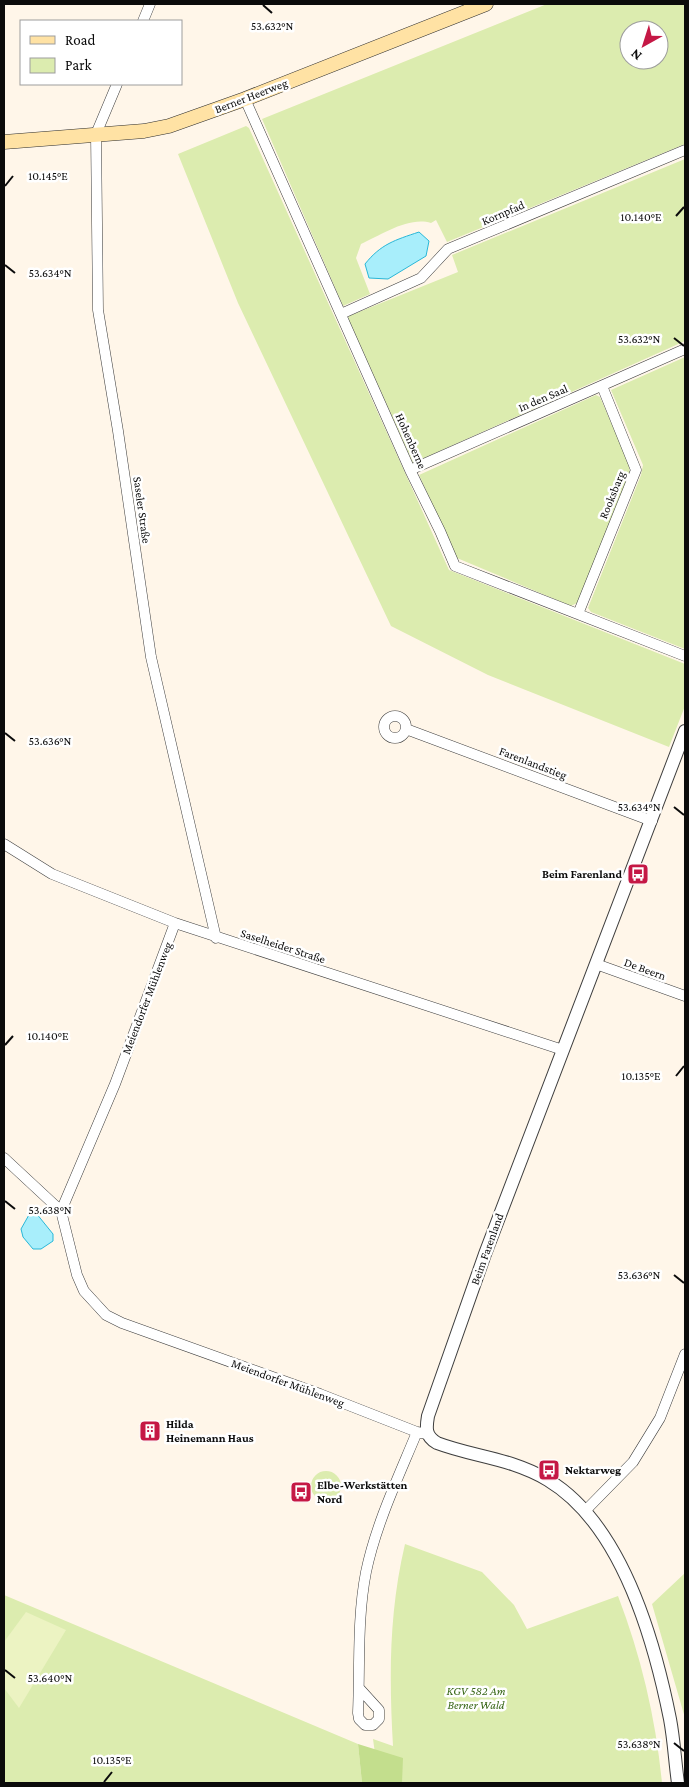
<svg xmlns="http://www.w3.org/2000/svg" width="689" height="1787" font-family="'Crimson Pro',serif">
<rect width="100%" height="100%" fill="#fff6e9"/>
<path fill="#dcecaf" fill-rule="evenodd" d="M 547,4 L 685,4 L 685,144 L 447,242 L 436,220 L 431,223 C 409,216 381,235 361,244 L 356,258 L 370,294 L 343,306 L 262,119 ZM 629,30 L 659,30 L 659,60 L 629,60 Z
M 246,126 L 249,128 L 449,570 L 685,664 L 685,706 L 669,747 L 488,675 L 391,626 L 238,303 L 178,154 Z
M 685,159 L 685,341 L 413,463 L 348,318 L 349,316 L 458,272 L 452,255 Z
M 685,357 L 685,649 L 591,612 L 588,608 L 641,475 L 643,465 L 611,390 Z
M 596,395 L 600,397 L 629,464 L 630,476 L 577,603 L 571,606 L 457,558 L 419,475 Z
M311 1486a15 15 0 1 1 30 0a15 15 0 1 1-30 0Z
M 405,1544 L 482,1572 L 514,1605 L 527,1629 L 618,1596 C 641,1656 656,1719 662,1783 L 379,1783 L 373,1739 L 393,1746 C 389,1677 389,1612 405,1544 Z
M 685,1573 L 685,1718 L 652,1604 Z
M 4,1595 L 358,1744 L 362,1783 L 4,1783 Z"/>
<path fill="#c3de8d" d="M 358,1744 L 403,1758 L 402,1783 L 362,1783 Z"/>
<path fill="#ecf3c2" d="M 26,1612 L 66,1630 L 19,1708 L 4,1688 L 4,1642 Z"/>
<path fill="#a8eefb" stroke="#29b7d8" d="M 419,232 L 429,241 L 426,256 L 388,279 L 369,278 L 365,264 C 381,244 395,240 419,232 Z
M 30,1213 L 36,1213 L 53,1234 L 53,1241 L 41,1249 L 33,1249 L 23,1237 L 21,1229 Z"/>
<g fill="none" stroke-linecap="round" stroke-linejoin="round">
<g stroke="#3e3e3e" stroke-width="11">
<path id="minor" d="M 143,21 L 150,4
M 117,84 L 96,134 L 98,310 L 118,431 L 151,657 L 216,938
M 245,99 L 410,470 L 440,531 L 455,566 L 685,656
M 341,314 L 421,278 L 448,249 L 685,150
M 410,470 L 685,349
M 578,614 L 636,470 L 602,386
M384 727a11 11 0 1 1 22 0a11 11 0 1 1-22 0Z
M 406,729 L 652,821
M 4,844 L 52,874 L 175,923 L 563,1050
M 175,923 L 115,1084 L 61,1211 L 77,1275 L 84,1291 L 106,1315 L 122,1323 L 320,1394 L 417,1432 L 427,1434
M 596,964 L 685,996
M 4,1158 L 61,1211
M 586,1510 L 633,1462 L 660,1418 L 685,1354
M 359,1688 L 379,1710 L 379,1719 L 373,1725 L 365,1725 L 359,1719 L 358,1713 C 360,1667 357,1618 366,1572 C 376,1524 398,1478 417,1432"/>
</g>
<g stroke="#3e3e3e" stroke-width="14">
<path id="tertiary" d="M 678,1783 C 675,1762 674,1740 670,1719 C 654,1639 621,1524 548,1480 C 511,1458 474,1457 437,1443 C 425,1436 426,1428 428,1416 L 485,1254 L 685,731"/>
</g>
<g stroke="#2d2d2d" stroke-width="15">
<path id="secondary" d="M 4,142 L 144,131 L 169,126 L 245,99 L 486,4"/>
</g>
<use href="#minor" stroke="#fff" stroke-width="10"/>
<use href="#tertiary" stroke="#fff" stroke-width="12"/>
<use href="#secondary" stroke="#ffe2a4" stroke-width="14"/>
</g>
<path fill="none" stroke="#0b0b0b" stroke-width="2" d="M 263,5 L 272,13M 5,186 L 13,176M 676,216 L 684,207M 5,265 L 15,273M 674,338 L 684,346M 5,733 L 15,741M 674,807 L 684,815M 5,1045 L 13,1036M 676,1076 L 684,1066M 5,1201 L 15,1209M 674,1275 L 684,1283M 5,1670 L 15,1678M 674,1743 L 684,1751M 104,1782 L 112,1772"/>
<defs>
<g id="bus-square" transform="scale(1.125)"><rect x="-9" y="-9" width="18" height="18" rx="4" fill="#c51845" stroke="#fff"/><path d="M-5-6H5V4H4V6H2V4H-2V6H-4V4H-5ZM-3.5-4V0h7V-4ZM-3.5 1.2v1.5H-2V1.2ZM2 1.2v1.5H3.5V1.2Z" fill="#fff"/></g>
<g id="building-square" transform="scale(1.125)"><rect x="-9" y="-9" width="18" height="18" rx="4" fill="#c51845" stroke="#fff"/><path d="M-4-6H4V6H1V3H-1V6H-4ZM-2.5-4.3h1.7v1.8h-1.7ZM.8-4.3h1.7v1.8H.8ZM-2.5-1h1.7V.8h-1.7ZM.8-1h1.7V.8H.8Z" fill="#fff"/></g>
</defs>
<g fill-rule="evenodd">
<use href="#bus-square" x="638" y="874"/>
<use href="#building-square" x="150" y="1431"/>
<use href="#bus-square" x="549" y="1470"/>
<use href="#bus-square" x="301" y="1492"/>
</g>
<g text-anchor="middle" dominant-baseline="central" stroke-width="5" stroke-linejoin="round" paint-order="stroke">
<g font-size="12" fill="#0b0b0b" stroke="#fff">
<text transform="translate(251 96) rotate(-21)">Berner Heerweg</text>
<text transform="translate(503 213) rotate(-23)">Kornpfad</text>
<text transform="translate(543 398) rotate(-23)">In den Saal</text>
<text transform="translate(411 441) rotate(66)">Hohenberne</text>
<text transform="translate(612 495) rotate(-68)">Rooksbarg</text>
<text transform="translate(142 510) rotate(82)">Saseler Straße</text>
<text transform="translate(533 763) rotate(21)">Farenlandstieg</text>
<text transform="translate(283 946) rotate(18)">Saselheider Straße</text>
<text transform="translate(645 969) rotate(20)">De Beern</text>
<text transform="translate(147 998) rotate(-69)">Meiendorfer Mühlenweg</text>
<text transform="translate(487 1249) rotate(-70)">Beim Farenland</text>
<text transform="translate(288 1383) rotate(20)">Meiendorfer Mühlenweg</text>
</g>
<g font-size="12" font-weight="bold" fill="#0b0b0b" stroke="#fff" text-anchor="start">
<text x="622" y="874" text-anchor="end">Beim Farenland</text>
<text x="166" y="1424">Hilda<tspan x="166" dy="14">Heinemann Haus</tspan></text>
<text x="565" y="1470">Nektarweg</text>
<text x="317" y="1485">Elbe-Werkstätten<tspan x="317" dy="14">Nord</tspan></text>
</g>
<g font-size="12" font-style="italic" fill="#386717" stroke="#fff">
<text x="476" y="1691">KGV 582 Am<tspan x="476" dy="14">Berner Wald</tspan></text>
</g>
</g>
<g font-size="12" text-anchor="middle" fill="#0b0b0b" stroke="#fff" stroke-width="5" stroke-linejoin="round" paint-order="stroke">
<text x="272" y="30">53.632°N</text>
<text x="48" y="180">10.145°E</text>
<text x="641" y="221">10.140°E</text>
<text x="50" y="277">53.634°N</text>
<text x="639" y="343">53.632°N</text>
<text x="50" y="745">53.636°N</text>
<text x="639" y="811">53.634°N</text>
<text x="48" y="1040">10.140°E</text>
<text x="641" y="1080">10.135°E</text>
<text x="50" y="1214">53.638°N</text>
<text x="639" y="1279">53.636°N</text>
<text x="50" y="1682">53.640°N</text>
<text x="639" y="1748">53.638°N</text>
<text x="112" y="1764">10.135°E</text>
</g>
<rect width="689" height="1787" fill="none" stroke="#0b0b0b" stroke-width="10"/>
<rect x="20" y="20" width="162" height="65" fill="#ffffff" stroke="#9d9d9d"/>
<rect x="30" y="36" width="25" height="8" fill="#ffe2a4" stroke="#9d9d9d"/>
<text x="65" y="45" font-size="15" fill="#0b0b0b">Road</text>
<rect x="30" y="58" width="25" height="15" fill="#dcecaf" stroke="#9d9d9d"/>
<text x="65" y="70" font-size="15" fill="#0b0b0b">Park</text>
<g transform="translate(644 45) rotate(219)"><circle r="24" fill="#ffffff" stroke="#9d9d9d"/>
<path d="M0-4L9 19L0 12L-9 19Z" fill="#c51845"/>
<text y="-8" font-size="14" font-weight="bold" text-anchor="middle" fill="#0b0b0b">N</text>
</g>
</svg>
